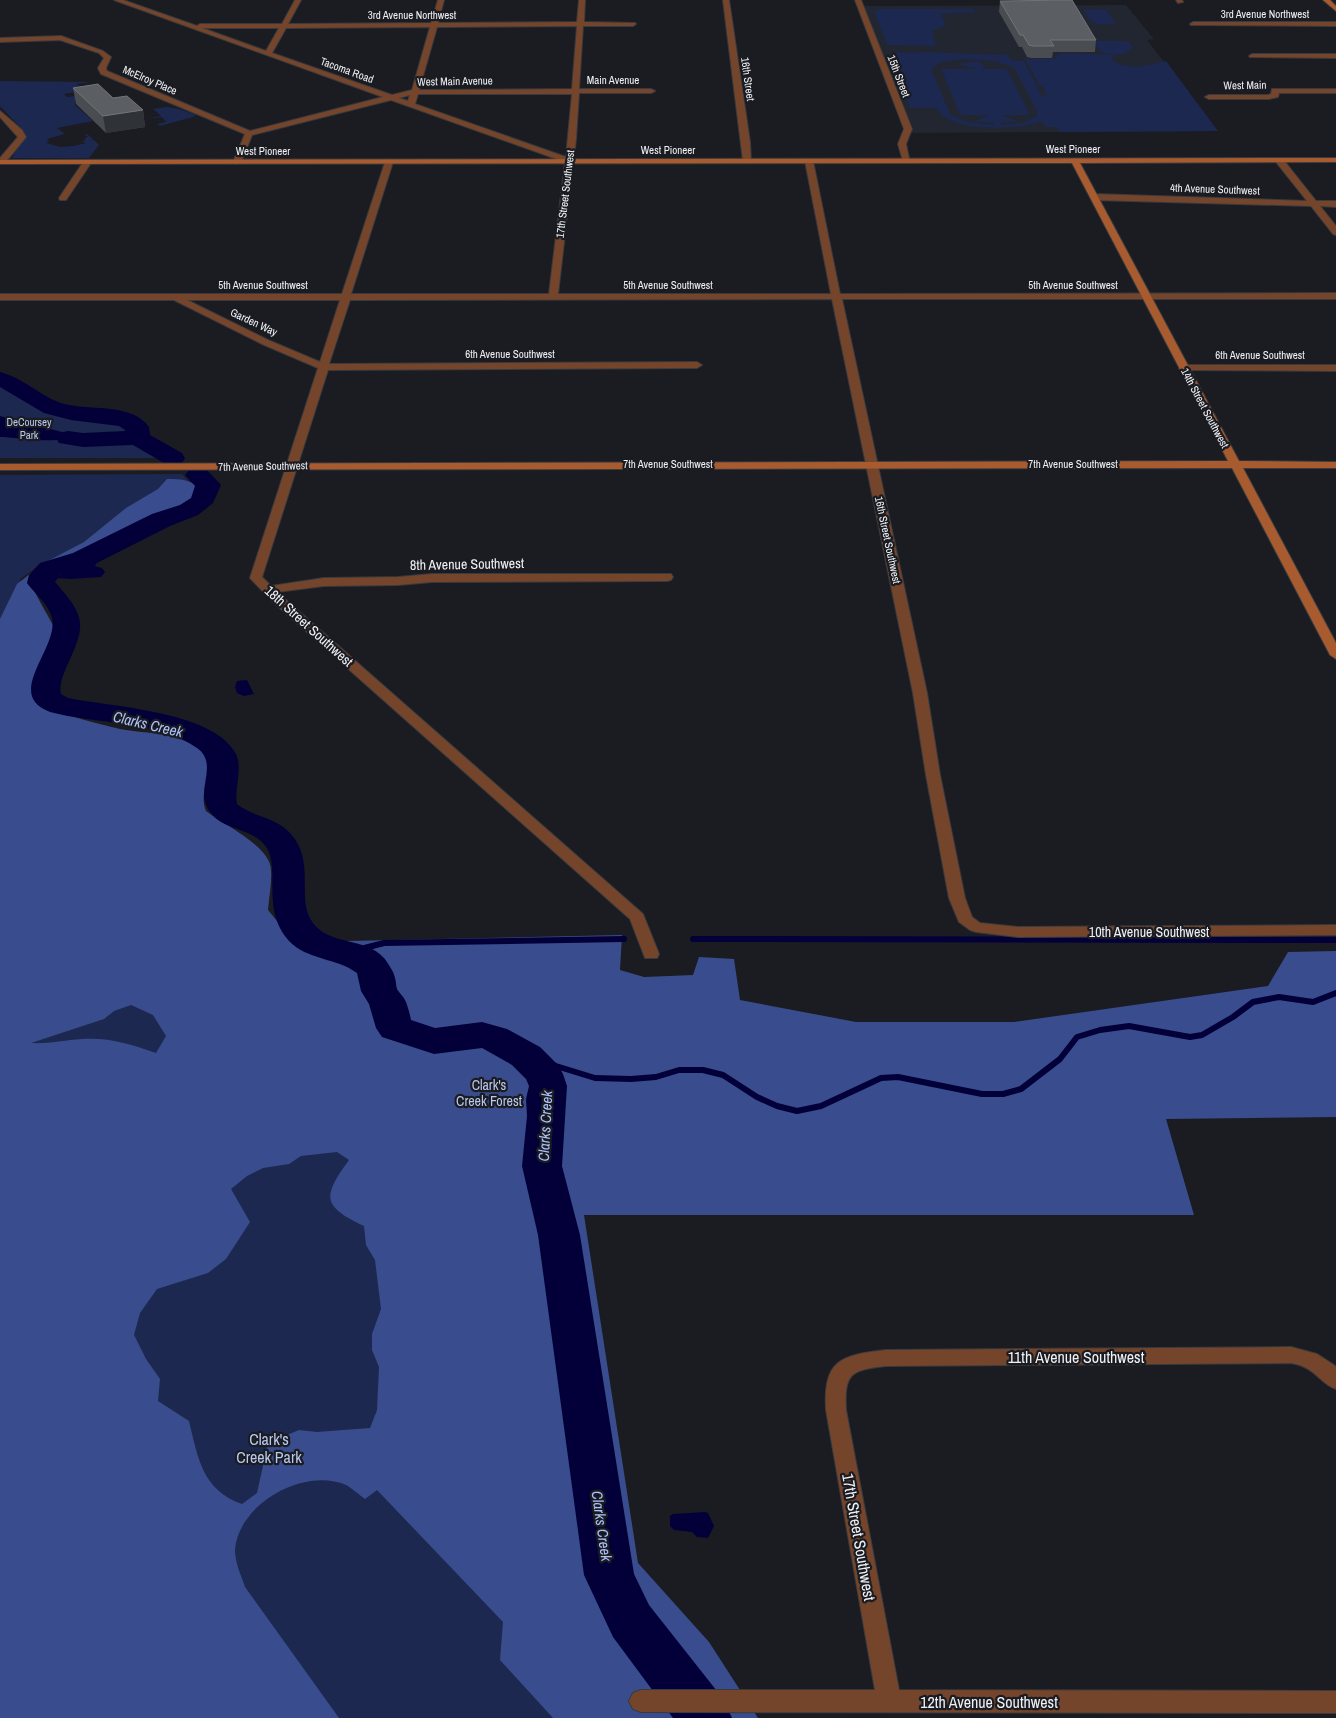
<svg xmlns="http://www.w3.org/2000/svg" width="1336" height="1718" font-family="'Archivo Narrow',sans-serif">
<rect width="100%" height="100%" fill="#1a1c22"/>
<path fill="#222630" d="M 1126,5 L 1154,39 L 1147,40 L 1218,131 L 908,133 L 860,6 Z"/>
<path fill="#1c284f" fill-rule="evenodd" d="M 880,9 L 973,9 L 977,12 L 941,14 L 946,25 L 932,31 L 936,46 L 887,45 L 874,11 Z
M 1083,9 L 1106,10 L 1116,24 L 1096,24 L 1089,19 Z
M 1096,41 L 1126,41 L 1129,42 L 1133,47 C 1126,57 1110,55 1101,52 L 1094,42 Z
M 928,52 L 1002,55 L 1007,53 L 1011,60 L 1024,61 L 1042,96 L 1048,95 L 1043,92 L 1046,91 L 1042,88 L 1044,88 L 1043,86 L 1039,85 L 1025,59 L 1056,59 L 1055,56 L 1063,53 L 1116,55 L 1112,57 L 1112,60 C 1128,71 1149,65 1166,61 L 1218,131 L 1060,132 L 1057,127 L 1045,127 L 1042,121 C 1019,130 950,134 936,108 L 910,108 L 890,53 ZM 963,59 L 995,61 L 1014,68 L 1037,111 L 1037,116 L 1021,123 L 1001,125 L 1001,122 L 1018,121 L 1000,115 L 1030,115 L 1007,69 L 982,69 L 984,65 L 978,61 L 957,64 L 978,69 L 941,69 L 960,115 L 989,115 L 975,121 L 994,123 L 995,125 L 968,122 L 951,115 L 931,69 L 941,62 Z
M 0,81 L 90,82 L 76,84 L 88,90 L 64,94 L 67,97 L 75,96 L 75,105 L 93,121 L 57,128 L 65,134 L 47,139 L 49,141 L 46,143 L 60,147 L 74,146 L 86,143 L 81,141 L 86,141 L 84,140 L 88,136 L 84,135 L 87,134 L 93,139 L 91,140 L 94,140 L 99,145 L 89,158 L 12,158 L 25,135 L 24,131 L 0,106 Z
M 167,107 L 179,109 L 196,115 L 193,117 L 160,126 L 157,124 L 166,122 L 162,117 L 145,119 L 161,116 L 153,109 Z
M 0,379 C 20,384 33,400 52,408 C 76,417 104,415 129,421 L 137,427 L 138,438 L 173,458 L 0,458 Z
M 182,474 L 193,486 L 150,519 L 70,558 L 37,567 L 20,579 L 26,598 L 26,698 L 251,938 L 564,1599 L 719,1718 L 0,1718 L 0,475 Z"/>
<path fill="#394d8e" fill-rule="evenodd" d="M 167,479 C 181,479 189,479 199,488 C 199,494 199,498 194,502 C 183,511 167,513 155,519 C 131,529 110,544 87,555 C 73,561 37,563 31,577 C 28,586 52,620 56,632 L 36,687 L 38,699 C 57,715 96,723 120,729 C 142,734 195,732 205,755 C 214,774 198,793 206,811 C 222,824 271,846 271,870 C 272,883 269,897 268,910 L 286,932 L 301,942 L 622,935 L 620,970 L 644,977 L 693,975 L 699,957 L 734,959 L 740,1000 L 856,1022 L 1014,1022 L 1268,986 L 1288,952 L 1336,951 L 1336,1117 L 1166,1119 L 1194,1215 L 584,1215 L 638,1563 L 709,1642 L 758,1718 L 553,1718 L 500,1660 L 503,1622 L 377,1490 L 365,1499 C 359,1495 352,1488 346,1485 C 304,1467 238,1504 235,1550 C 235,1563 241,1575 245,1587 L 339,1718 L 0,1718 L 0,619 L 17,584 L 44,563 L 84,542 L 126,508 L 158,489 ZM 131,1005 L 153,1015 L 166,1036 L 156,1053 C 131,1044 108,1037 82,1039 C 65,1040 48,1044 31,1043 L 104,1019 L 114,1011 ZM 337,1152 L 349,1160 C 322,1197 322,1206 364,1226 L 366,1245 L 375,1260 L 381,1309 L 372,1334 L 372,1350 L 379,1367 L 377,1410 L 370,1428 L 317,1432 L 299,1430 L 268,1443 L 257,1493 L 242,1504 C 202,1490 198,1458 189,1421 L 158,1401 L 160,1379 L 146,1359 L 134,1335 L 140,1313 L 157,1289 L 208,1273 L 226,1259 L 250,1222 L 231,1189 L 247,1176 L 263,1168 L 289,1164 L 301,1156 Z"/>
<path fill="#030039" d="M 0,416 L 66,433 L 69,436 C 63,445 13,437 0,437 Z
M 93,562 L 97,562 L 95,566 L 102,568 L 105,572 L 101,577 L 70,579 L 56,578 C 67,570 82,569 93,562 Z
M 247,680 L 254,694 L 244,696 L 237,693 L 235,687 L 237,681 Z
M 705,1512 L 708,1513 L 714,1526 L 708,1538 L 697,1537 L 692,1532 L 674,1530 L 670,1526 L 670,1516 L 673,1514 Z"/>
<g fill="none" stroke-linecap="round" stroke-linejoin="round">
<path stroke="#030039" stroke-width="6" d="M 693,939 L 1336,940
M 345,953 L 384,943 L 624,939
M 505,1045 L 556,1066 L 595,1078 L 631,1079 L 656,1077 L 679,1070 L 703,1070 L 723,1075 L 757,1097 L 777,1106 L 797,1111 L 821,1106 L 881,1078 L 898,1077 L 982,1094 L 1003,1094 L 1021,1089 L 1060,1059 L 1077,1037 L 1100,1030 L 1129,1026 L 1190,1037 L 1202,1035 L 1233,1017 L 1253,1002 L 1279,997 L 1313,1002 L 1336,993"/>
<path fill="#030039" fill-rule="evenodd" d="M 0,372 C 27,379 45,401 69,405 C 94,410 133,404 149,427 L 150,435 L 182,453 L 185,458 L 182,463 L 173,465 L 164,463 L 133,445 L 83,447 L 59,443 L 56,438 L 59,433 L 68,431 L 83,433 L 125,431 L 125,430 L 119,426 L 71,420 L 44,413 L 0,387 Z
M 198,467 L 207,470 L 221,485 L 213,503 L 198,515 L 170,526 L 93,565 L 60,575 L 55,582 C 87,618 86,625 66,668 C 63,676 59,685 61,694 L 68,698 C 112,707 214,711 236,754 C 243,769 234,788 237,804 C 253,817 276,817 290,833 C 317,862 295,899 313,923 C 330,946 366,937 384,958 C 388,963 394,972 395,978 C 396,981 396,986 397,989 C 400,994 404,997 406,1002 C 408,1008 410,1014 411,1020 L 435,1028 L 482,1022 L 507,1029 L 540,1047 L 558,1065 L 563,1074 L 567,1086 L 562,1166 L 580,1235 L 634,1574 L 649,1605 L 724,1700 L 732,1718 L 673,1718 L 613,1637 L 584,1575 L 538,1235 L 522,1166 L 527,1116 L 526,1099 L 529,1086 L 526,1079 L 512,1065 L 482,1048 L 434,1054 L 382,1037 L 376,1028 L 369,1004 L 361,991 L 357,973 C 337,958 307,960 289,941 C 259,908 283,866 264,844 C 248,826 217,831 206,805 C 198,787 218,763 197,748 C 159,721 95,724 50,712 C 3,694 59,649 52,618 C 49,605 35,594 27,583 L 29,575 L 40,563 L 73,553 L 152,514 L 180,505 L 191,498 L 195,486 L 185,475 L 189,470 Z"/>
<g stroke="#383a3f" stroke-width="2">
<path id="street" d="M 114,0 L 123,0 L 197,26 L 200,24 L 282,24 L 295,0 L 301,0 L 288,24 L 431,23 L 438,0 L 444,0 L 438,23 L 577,22 L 579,0 L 585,0 L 584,22 L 635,23 L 636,24 L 633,26 L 583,26 L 579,89 L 651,89 L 655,91 L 651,93 L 579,93 L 576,139 L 558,294 L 831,294 L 805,161 L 809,159 L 813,161 L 840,294 L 1336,293 L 1336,299 L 842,299 L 927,693 L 940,775 L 965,898 L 972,917 L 980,923 L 1018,927 L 1336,925 L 1336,935 L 1018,937 L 976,932 L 970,930 L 959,922 L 949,898 L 926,775 L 913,693 L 832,299 L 350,300 L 329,364 L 697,362 L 702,365 L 697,368 L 328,370 L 262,577 L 271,586 L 324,578 L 398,577 L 432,574 L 671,574 L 673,577 L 671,580 L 667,581 L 432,582 L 398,585 L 324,586 L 277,592 L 643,914 L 659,954 L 657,958 L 645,958 L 630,919 L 273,602 L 250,578 L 318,368 L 262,344 L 174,300 L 0,300 L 0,294 L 342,294 L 385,162 L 389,160 L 393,162 L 351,294 L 549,294 L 565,162 L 391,100 L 252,135 L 241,162 L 237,164 L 233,162 L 245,134 L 101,74 L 98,68 L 104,58 L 99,53 L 60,40 L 0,42 L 0,38 L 61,36 L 103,51 L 111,57 L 106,68 L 107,71 L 250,131 L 383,97 ZM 577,26 L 572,89 L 419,90 L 437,27 ZM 430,27 L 412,90 L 392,95 L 272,53 L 286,28 ZM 202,28 L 279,28 L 266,51 ZM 418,94 L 572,94 L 566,157 L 415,104 ZM 410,95 L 408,101 L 399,98 ZM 187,300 L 340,300 L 320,362 L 268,340 Z
M 723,0 L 729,0 L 750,142 L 751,161 L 747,163 L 743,161 Z
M 855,0 L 861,0 L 912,129 L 906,144 L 910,163 L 903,161 L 898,144 L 904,129 Z
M 1176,0 L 1182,0 L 1183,2 L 1178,3 Z
M 1193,22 L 1336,22 L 1336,26 L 1191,25 L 1190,24 Z
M 1252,54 L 1336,54 L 1336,58 L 1250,57 L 1249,56 Z
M 1272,89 L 1336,89 L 1336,93 L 1279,93 L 1278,97 L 1269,99 L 1209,99 L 1205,97 L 1209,95 L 1268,95 L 1271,94 Z
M 0,111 L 22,130 L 26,137 L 4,164 L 1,164 L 0,158 L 18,137 L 0,117 Z
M 1276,158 L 1282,158 L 1316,201 L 1336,201 L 1336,207 L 1320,206 L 1336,226 L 1336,235 L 1333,234 L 1311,206 L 1094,200 L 1090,197 L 1094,194 L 1307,201 L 1276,162 Z
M 84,161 L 91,163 L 66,200 L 60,200 L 59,198 Z
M 1184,365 L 1336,365 L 1336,371 L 1180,370 L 1179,368 Z
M 1291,1347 L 1317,1354 L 1334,1365 L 1336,1367 L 1336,1389 C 1319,1383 1316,1367 1291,1363 L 886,1366 C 851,1370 844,1373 846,1410 L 899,1690 L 1336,1691 L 1336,1713 L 641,1712 L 633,1709 L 629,1701 L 633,1693 L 641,1690 L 875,1690 L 826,1410 C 823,1360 841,1355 886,1350 Z"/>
</g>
<g stroke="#383a3f" stroke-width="2">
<path id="secondary" d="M 1323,0 L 1330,0 L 1336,6 L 1336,11 Z
M 1336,158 L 1336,162 L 1080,163 L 1239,461 L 1336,462 L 1336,468 L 1243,468 L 1336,643 L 1336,659 L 1330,655 L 1232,468 L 0,470 L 0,464 L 1228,461 L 1072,163 L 0,164 L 0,160 Z"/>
</g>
<use href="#street" fill="#75452b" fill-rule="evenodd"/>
<use href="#secondary" fill="#a75b2e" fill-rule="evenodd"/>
</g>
<path fill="#494c51" d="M 1000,1 L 1096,40 L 1095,52 L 1053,52 L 1052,58 L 1031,58 L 1027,57 L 1022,47 L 1019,47 L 999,12 Z
M 73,88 L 113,98 L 143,110 L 145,127 L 106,133 L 76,104 Z"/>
<path fill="#2f3237" d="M 143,110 L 145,127 L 106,133 L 103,116 Z"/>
<path fill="#5b5e63" stroke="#727579" d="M 1072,0 L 1096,40 L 1050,40 L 1054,46 L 1033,46 L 1029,45 L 1023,35 L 1020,35 L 1000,1 Z
M 98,84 L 113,98 L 127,96 L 143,110 L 103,116 L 73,88 Z"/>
<g text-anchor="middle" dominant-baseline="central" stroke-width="4.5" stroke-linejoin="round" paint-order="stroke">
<g font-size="11" fill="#eef0f3" stroke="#1a1c22">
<text x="1265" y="14">3rd Avenue Northwest</text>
<text x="412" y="15">3rd Avenue Northwest</text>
<text transform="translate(347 70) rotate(20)">Tacoma Road</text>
<text transform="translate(899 76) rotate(69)">15th Street</text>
<text transform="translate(748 79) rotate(82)">16th Street</text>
<text transform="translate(150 80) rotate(23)">McElroy Place</text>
<text x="613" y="80">Main Avenue</text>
<text transform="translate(455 81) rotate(-1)">West Main Avenue</text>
<text transform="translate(1245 85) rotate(-1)">West Main</text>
<text x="1073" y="149">West Pioneer</text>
<text x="668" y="150">West Pioneer</text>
<text x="263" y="151">West Pioneer</text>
<text transform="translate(1215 189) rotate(2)">4th Avenue Southwest</text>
<text transform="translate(565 194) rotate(-83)">17th Street Southwest</text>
<text x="263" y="285">5th Avenue Southwest</text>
<text x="668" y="285">5th Avenue Southwest</text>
<text x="1073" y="285">5th Avenue Southwest</text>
<text transform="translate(254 322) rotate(25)">Garden Way</text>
<text x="510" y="354">6th Avenue Southwest</text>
<text x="1260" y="355">6th Avenue Southwest</text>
<text transform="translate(1205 408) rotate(62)">14th Street Southwest</text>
<text x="668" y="464">7th Avenue Southwest</text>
<text x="1073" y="464">7th Avenue Southwest</text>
<text transform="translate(263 466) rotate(-1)">7th Avenue Southwest</text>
<text transform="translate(888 540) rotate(78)">16th Street Southwest</text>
</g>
<g font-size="11" fill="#b9c8ee" stroke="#1a1c22">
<text x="29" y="422">DeCoursey<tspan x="29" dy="13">Park</tspan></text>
</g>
<g font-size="14" fill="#eef0f3" stroke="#1a1c22">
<text transform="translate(467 564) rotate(-1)">8th Avenue Southwest</text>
<text transform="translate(309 626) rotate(42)">18th Street Southwest</text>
<text x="1149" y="932">10th Avenue Southwest</text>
</g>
<g font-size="14" fill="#b9c8ee" stroke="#1a1c22">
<text x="489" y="1085">Clark's<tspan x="489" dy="16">Creek Forest</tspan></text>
</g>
<g font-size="15" font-style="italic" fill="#adc2fb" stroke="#1a1c22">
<text transform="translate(148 724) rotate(13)">Clarks Creek</text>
<text transform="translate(545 1126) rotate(-87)">Clarks Creek</text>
<text transform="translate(602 1526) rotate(82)">Clarks Creek</text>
</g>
<g font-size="16" fill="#eef0f3" stroke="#1a1c22">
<text x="1076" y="1357">11th Avenue Southwest</text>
<text transform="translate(859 1537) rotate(80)">17th Street Southwest</text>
<text x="989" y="1702">12th Avenue Southwest</text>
</g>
<g font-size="16" fill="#b9c8ee" stroke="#1a1c22">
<text x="269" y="1439">Clark's<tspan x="269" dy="18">Creek Park</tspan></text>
</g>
</g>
</svg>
